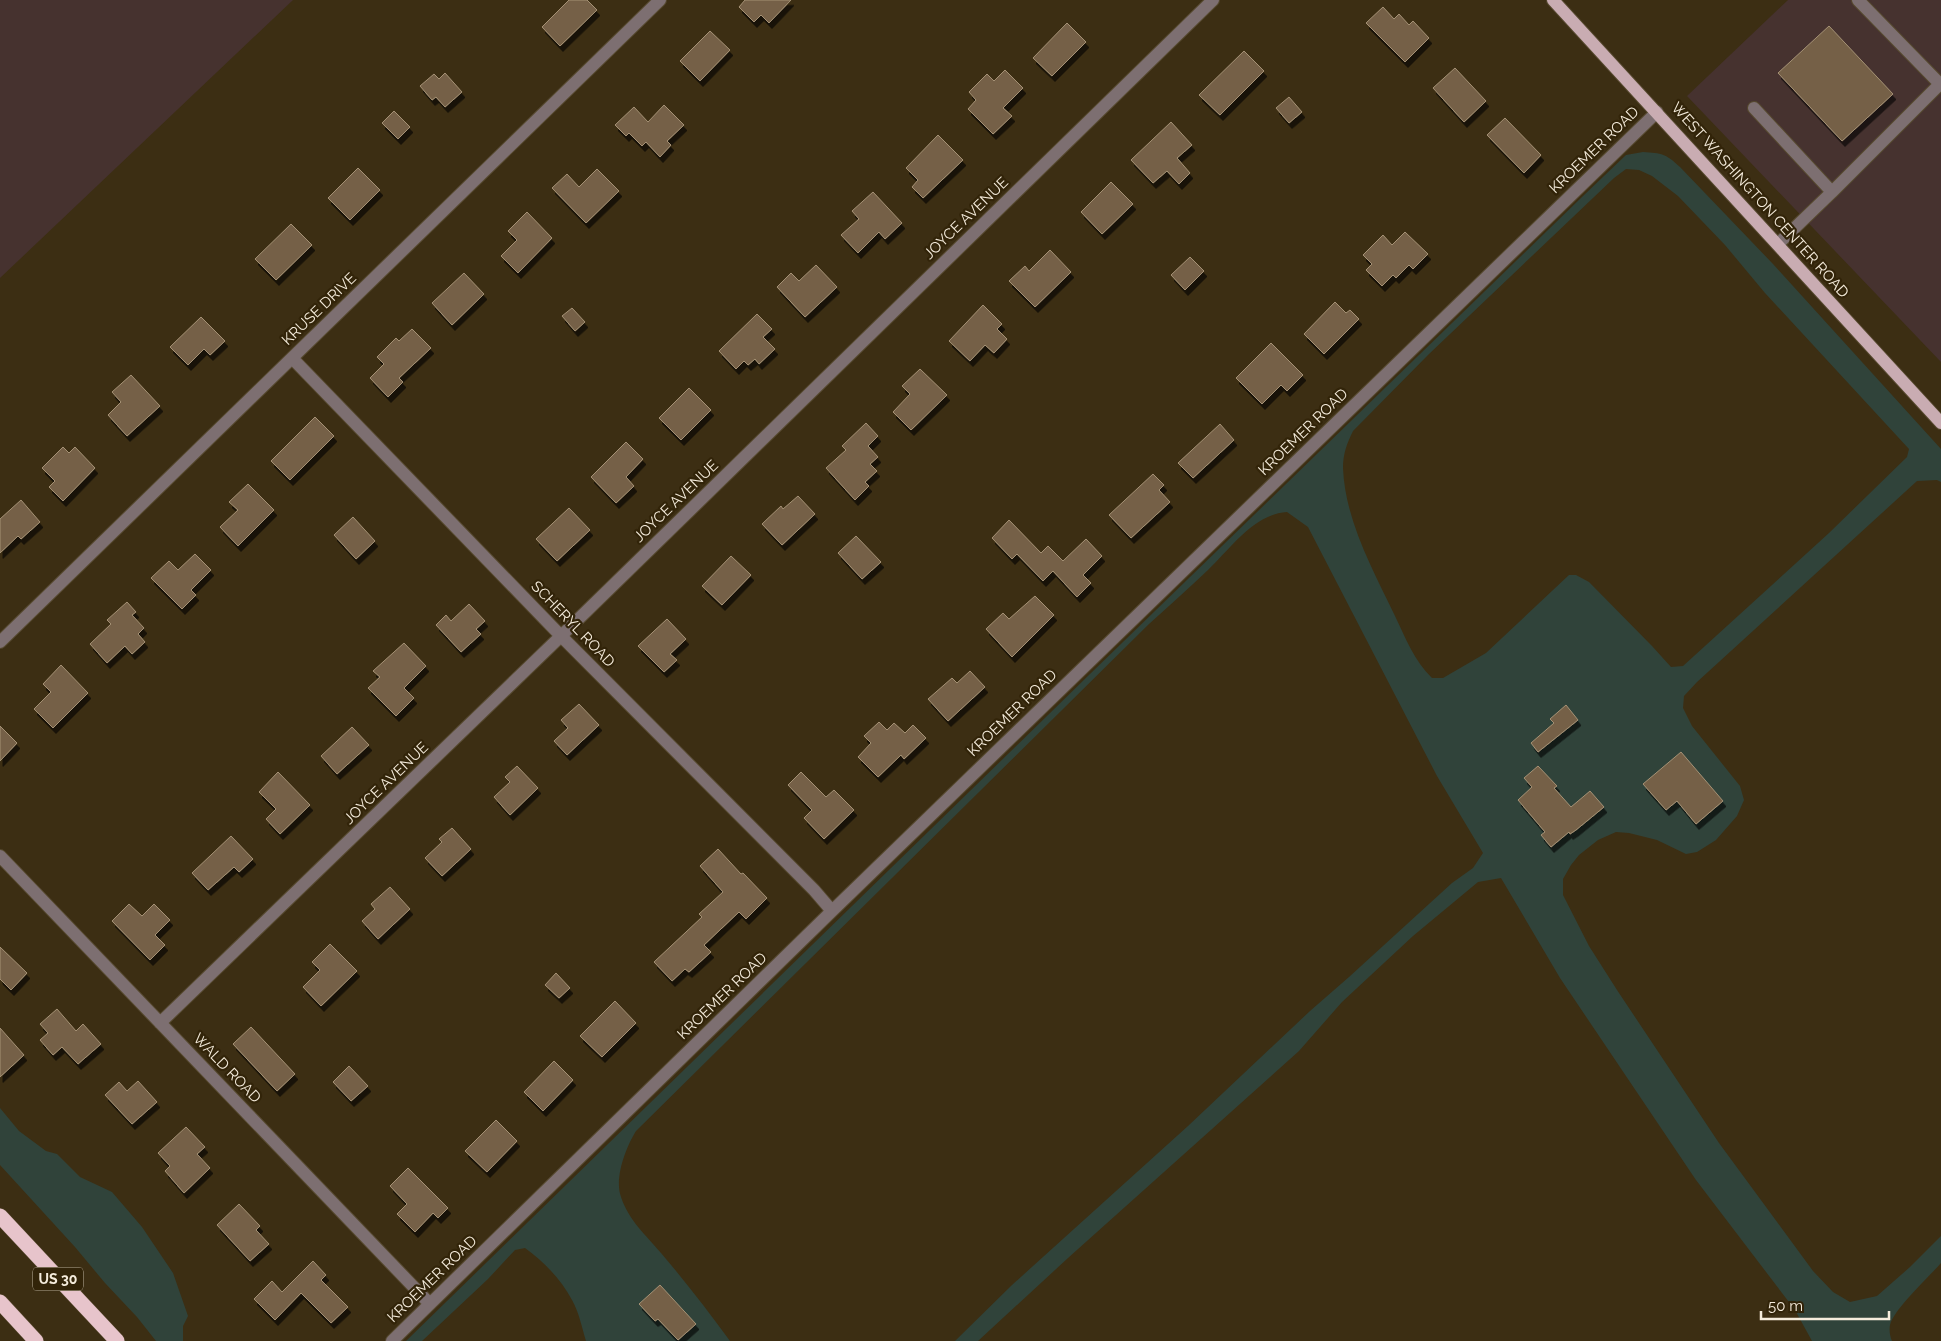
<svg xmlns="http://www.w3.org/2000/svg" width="1941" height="1341" font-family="Raleway,sans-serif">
<defs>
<filter id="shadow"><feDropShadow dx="3" dy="5.5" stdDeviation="0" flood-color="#0009"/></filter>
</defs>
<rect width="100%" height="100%" fill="#3c2e13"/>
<path fill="#46322f" d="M 0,0 L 293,0 L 0,278 Z
M 1788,0 L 1941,0 L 1941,362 L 1687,96 Z"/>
<path fill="#30433a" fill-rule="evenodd" d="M 1643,152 C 1662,153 1666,154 1680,167 L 1773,264 L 1941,449 L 1941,482 L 1937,480 L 1917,481 L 1697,682 L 1684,696 L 1683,708 L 1692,726 L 1740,786 L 1744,800 L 1737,816 L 1716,840 L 1697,852 L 1686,854 L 1657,840 L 1629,833 L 1616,832 L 1598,840 L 1579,855 L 1571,865 L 1563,879 L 1563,895 L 1589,946 L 1617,990 L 1719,1143 L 1813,1271 L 1833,1292 L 1850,1302 L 1877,1296 L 1910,1267 L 1941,1236 L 1941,1263 C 1929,1277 1894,1309 1890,1325 C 1889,1330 1890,1337 1892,1341 L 1812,1341 L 1795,1310 L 1696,1180 L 1560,978 L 1501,878 L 1478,882 L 1413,936 L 1342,1002 L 1299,1051 L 1068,1258 L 978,1341 L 955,1341 L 1012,1285 L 1188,1126 L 1310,1011 L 1349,977 L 1452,883 L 1473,868 L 1483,853 L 1437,776 L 1308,527 L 1287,512 C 1254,514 1230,549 1208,570 C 1189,588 1169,606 1149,624 L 636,1131 C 626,1147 614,1178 621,1197 C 629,1221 646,1235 661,1253 C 685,1281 708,1311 730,1341 L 586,1341 C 582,1328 579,1312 572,1300 C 561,1279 544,1262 525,1248 L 515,1250 L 488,1279 L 422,1341 L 406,1341 L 1091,673 L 1583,196 L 1626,155 ZM 1626,169 L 1639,170 L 1652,176 L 1678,196 L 1725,245 L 1765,293 L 1909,449 L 1907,457 L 1829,533 L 1683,666 L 1671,667 L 1652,646 L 1589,582 L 1576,575 L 1569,575 L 1486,653 L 1443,678 L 1432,678 C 1415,662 1405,637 1395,616 C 1373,570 1345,520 1343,468 C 1343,454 1347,443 1353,431 L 1429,354 L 1614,178 Z
M 0,1108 L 19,1131 L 46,1151 L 57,1154 L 80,1177 L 112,1192 L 142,1227 L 173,1273 L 188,1316 L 183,1326 L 183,1341 L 156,1341 L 137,1317 L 105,1283 L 75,1247 L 0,1165 Z"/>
<path fill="#746147" stroke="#a59175" filter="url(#shadow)" d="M 569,0 L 587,0 L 597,10 L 560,46 L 542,27 Z
M 745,0 L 791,0 L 769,23 L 761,15 L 754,22 L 739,7 Z
M 1383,7 L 1394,19 L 1399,14 L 1409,25 L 1413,21 L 1429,38 L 1405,62 L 1366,23 Z
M 1067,23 L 1086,42 L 1052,76 L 1033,58 Z
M 1829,26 L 1893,94 L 1842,141 L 1778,73 Z
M 710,31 L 730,50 L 700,81 L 680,61 Z
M 1244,51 L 1264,71 L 1220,115 L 1199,95 Z
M 1455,68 L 1486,101 L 1464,122 L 1433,88 Z
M 1005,70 L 1023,88 L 1003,108 L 1012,116 L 993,134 L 968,109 L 976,100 L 969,92 L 987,74 L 994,81 Z
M 445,73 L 462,92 L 445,107 L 436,97 L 432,100 L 420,86 L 434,74 L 439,79 Z
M 1289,97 L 1302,112 L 1289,123 L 1276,108 Z
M 664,105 L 684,125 L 667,141 L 671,145 L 660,157 L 646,142 L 642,146 L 629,133 L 626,136 L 615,125 L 634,107 L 648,122 Z
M 394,111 L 410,127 L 398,139 L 382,123 Z
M 1505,118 L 1541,155 L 1524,173 L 1487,135 Z
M 1171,122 L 1192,145 L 1177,158 L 1190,173 L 1179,184 L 1167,171 L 1153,183 L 1131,160 Z
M 938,135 L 963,160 L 923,198 L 912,187 L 918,180 L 906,168 Z
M 358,168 L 380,190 L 350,220 L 328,198 Z
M 597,169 L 619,191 L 586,223 L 552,188 L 567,174 L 579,187 Z
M 1111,182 L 1133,204 L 1102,234 L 1081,212 Z
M 873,192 L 902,223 L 885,239 L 879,232 L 858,253 L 841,235 L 859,219 L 852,211 Z
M 527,212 L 552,238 L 518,273 L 501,256 L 517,240 L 508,231 Z
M 291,224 L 312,245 L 276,280 L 255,259 Z
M 1405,232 L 1428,254 L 1413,269 L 1409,265 L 1396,278 L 1393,275 L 1382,286 L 1366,270 L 1372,264 L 1363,255 L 1383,235 L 1392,245 Z
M 1050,250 L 1071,272 L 1035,307 L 1009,281 L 1025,266 L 1029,271 Z
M 1190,257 L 1204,271 L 1185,290 L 1171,275 Z
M 816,265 L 837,287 L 805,317 L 777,287 L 791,273 L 799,281 Z
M 464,273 L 484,294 L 452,325 L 432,303 Z
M 1335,302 L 1346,313 L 1350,310 L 1359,319 L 1324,354 L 1304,334 Z
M 983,305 L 1002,324 L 997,329 L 1007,339 L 994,353 L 985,345 L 970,361 L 949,341 Z
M 572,308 L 585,322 L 575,331 L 562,316 Z
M 757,314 L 772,329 L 763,337 L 775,349 L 759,364 L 755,359 L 748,365 L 744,361 L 736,369 L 719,351 Z
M 201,317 L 225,341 L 210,355 L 204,349 L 188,365 L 170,347 Z
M 412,329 L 431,348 L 399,378 L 403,382 L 388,397 L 370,378 L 384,364 L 377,357 L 396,338 L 399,341 Z
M 1271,343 L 1303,375 L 1287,391 L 1281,385 L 1262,404 L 1236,378 Z
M 920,369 L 947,395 L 911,430 L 893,412 L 910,394 L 902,386 Z
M 131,375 L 160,406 L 127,436 L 108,415 L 121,402 L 112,392 Z
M 689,388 L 711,410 L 681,440 L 659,418 Z
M 315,417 L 334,436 L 290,480 L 271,461 Z
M 866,423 L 878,436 L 868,446 L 878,457 L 870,464 L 877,471 L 865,482 L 869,486 L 855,500 L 826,468 L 846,450 L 842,446 Z
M 1220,424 L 1234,440 L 1193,478 L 1178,463 Z
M 626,442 L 643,459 L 626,477 L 634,486 L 616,503 L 591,477 Z
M 63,447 L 69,453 L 75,447 L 95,468 L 63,501 L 49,487 L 55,481 L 42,468 Z
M 1153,474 L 1164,485 L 1159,490 L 1170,502 L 1131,538 L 1109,515 Z
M 248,484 L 274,510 L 238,546 L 220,527 L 238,510 L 229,502 Z
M 798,496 L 815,514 L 782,545 L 762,524 L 781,506 L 783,509 Z
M 21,500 L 40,522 L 21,539 L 18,536 L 0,553 L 0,519 Z
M 569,508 L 590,530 L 557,561 L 536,539 Z
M 353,517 L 375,541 L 356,559 L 334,535 Z
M 1009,520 L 1041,553 L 1048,546 L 1063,561 L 1086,539 L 1102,556 L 1083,575 L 1091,583 L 1077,597 L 1053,571 L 1043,581 L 1017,554 L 1012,559 L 992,538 Z
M 856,536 L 881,562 L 862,579 L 838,553 Z
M 195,554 L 211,570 L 191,590 L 196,595 L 182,609 L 151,578 L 169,561 L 178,570 Z
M 731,556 L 751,575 L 722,605 L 702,586 Z
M 1035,596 L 1054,615 L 1012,657 L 986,629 L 1003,613 L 1009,619 Z
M 127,602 L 136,612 L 132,615 L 144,628 L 138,634 L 145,642 L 132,654 L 125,646 L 107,663 L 90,644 L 111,624 L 107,620 Z
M 469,604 L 485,621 L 476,629 L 481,634 L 461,652 L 436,625 L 446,615 L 451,621 Z
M 667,619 L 686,639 L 670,654 L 677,660 L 664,672 L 638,646 Z
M 404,643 L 426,666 L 404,688 L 414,698 L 396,716 L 368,688 L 380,677 L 373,671 Z
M 61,665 L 88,693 L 53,728 L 34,709 L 51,692 L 43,684 Z
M 970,671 L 985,687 L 948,721 L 928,699 L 952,678 L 957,683 Z
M 579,704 L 599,725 L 567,755 L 554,741 L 568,728 L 561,720 Z
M 1566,705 L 1578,720 L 1538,752 L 1531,743 L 1554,723 L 1550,719 Z
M 879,722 L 887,730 L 894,723 L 905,733 L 913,725 L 926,738 L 904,759 L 901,755 L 878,777 L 858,757 L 871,743 L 864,736 Z
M 0,726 L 17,743 L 0,761 Z
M 352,727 L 369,745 L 337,774 L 321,756 Z
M 1681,752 L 1723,801 L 1696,824 L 1677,801 L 1666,810 L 1643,784 Z
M 517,766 L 538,788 L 510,815 L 494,797 L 510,782 L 505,777 Z
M 1538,766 L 1557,786 L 1554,788 L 1571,807 L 1590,791 L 1604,807 L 1576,830 L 1570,834 L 1569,832 L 1551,847 L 1541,835 L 1545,832 L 1518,800 L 1532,787 L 1524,778 Z
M 278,772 L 310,805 L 280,834 L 266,819 L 276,809 L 259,792 Z
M 801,772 L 826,797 L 834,790 L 854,810 L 824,839 L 804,818 L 812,810 L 788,785 Z
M 452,828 L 471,849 L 442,876 L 425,858 L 442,842 L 439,839 Z
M 231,836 L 253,859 L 239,872 L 234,867 L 208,890 L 192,873 Z
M 718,849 L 741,874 L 743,873 L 767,898 L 746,919 L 739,912 L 704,945 L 711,952 L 689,972 L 685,969 L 672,981 L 654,962 L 702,917 L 699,914 L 723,892 L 700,866 Z
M 390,887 L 410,909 L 378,939 L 362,921 L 375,909 L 371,904 Z
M 129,904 L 142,916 L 154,904 L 170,920 L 155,935 L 165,945 L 150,960 L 112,921 Z
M 330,944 L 357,971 L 321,1006 L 303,987 L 320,970 L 312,962 Z
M 0,947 L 27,973 L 11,990 L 0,979 Z
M 556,973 L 570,988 L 559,998 L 545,985 Z
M 615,1001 L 636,1023 L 602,1057 L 580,1036 Z
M 57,1009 L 76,1031 L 83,1024 L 101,1044 L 78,1064 L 62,1047 L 53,1055 L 40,1040 L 48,1033 L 40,1024 Z
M 251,1027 L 295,1074 L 277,1091 L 233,1044 Z
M 0,1028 L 24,1055 L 0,1077 Z
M 554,1061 L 573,1080 L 543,1111 L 524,1092 Z
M 349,1066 L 368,1086 L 351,1101 L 333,1082 Z
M 138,1081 L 157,1102 L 132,1124 L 105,1095 L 119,1082 L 127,1091 Z
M 496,1120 L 517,1141 L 487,1172 L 465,1151 Z
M 186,1127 L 205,1147 L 197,1154 L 210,1168 L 184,1193 L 165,1171 L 170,1166 L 158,1153 Z
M 408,1168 L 448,1208 L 438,1218 L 433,1213 L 415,1232 L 397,1214 L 407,1204 L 390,1186 Z
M 239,1204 L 260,1226 L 256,1230 L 269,1244 L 250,1261 L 217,1225 Z
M 313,1261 L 326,1275 L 321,1280 L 348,1307 L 331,1323 L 301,1293 L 275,1320 L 254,1299 L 272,1281 L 282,1292 Z
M 660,1285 L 696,1324 L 678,1340 L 658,1319 L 655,1321 L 639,1304 Z"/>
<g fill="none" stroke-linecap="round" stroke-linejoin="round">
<g stroke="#56492f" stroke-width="14">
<path id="minor" d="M 1754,108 L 1832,192 L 1940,84 L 1858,0
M 1778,244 L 1832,192
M 292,358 L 561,636 L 814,890 L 832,911
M 0,642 L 660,0
M 0,856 L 430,1304
M 160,1023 L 561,636 L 1213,0
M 392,1341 L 832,911 L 1657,112"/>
</g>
<g stroke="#56492f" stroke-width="14">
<path id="major" d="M 1553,0 L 1941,423"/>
</g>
<g stroke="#56492f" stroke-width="16">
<path id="highway" d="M 0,1216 L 117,1341
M 0,1302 L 36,1341"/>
</g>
<use href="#minor" stroke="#7d6f71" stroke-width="12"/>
<use href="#major" stroke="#c9acb2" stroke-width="12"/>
<use href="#highway" stroke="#e7c4cb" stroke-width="15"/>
</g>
<g text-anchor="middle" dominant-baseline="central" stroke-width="4.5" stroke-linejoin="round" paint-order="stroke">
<rect fill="#322409" stroke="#bab09d" stroke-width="1" x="33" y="1267.5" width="50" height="23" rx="4"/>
<g font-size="14" font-weight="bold" fill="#f5ecdc">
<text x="58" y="1279">US 30</text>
</g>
<g font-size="15" fill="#f5ecdc" stroke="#322409">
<text transform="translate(1594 150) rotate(-44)">KROEMER ROAD</text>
<text transform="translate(1760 200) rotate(48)">WEST WASHINGTON CENTER ROAD</text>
<text transform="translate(966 218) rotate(-44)">JOYCE AVENUE</text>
<text transform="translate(319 309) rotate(-44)">KRUSE DRIVE</text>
<text transform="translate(1303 432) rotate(-44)">KROEMER ROAD</text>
<text transform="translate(676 501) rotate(-44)">JOYCE AVENUE</text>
<text transform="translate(573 624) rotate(46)">SCHERYL ROAD</text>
<text transform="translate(1012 713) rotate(-44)">KROEMER ROAD</text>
<text transform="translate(386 783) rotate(-44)">JOYCE AVENUE</text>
<text transform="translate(722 996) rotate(-44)">KROEMER ROAD</text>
<text transform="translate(227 1068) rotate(46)">WALD ROAD</text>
<text transform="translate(432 1279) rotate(-44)">KROEMER ROAD</text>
</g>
</g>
<path d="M1761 1311v8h128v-8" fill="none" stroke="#f5ecdc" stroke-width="2.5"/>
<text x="1768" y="1311" font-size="15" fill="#f5ecdc" stroke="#322409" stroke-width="4" paint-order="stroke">50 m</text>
</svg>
